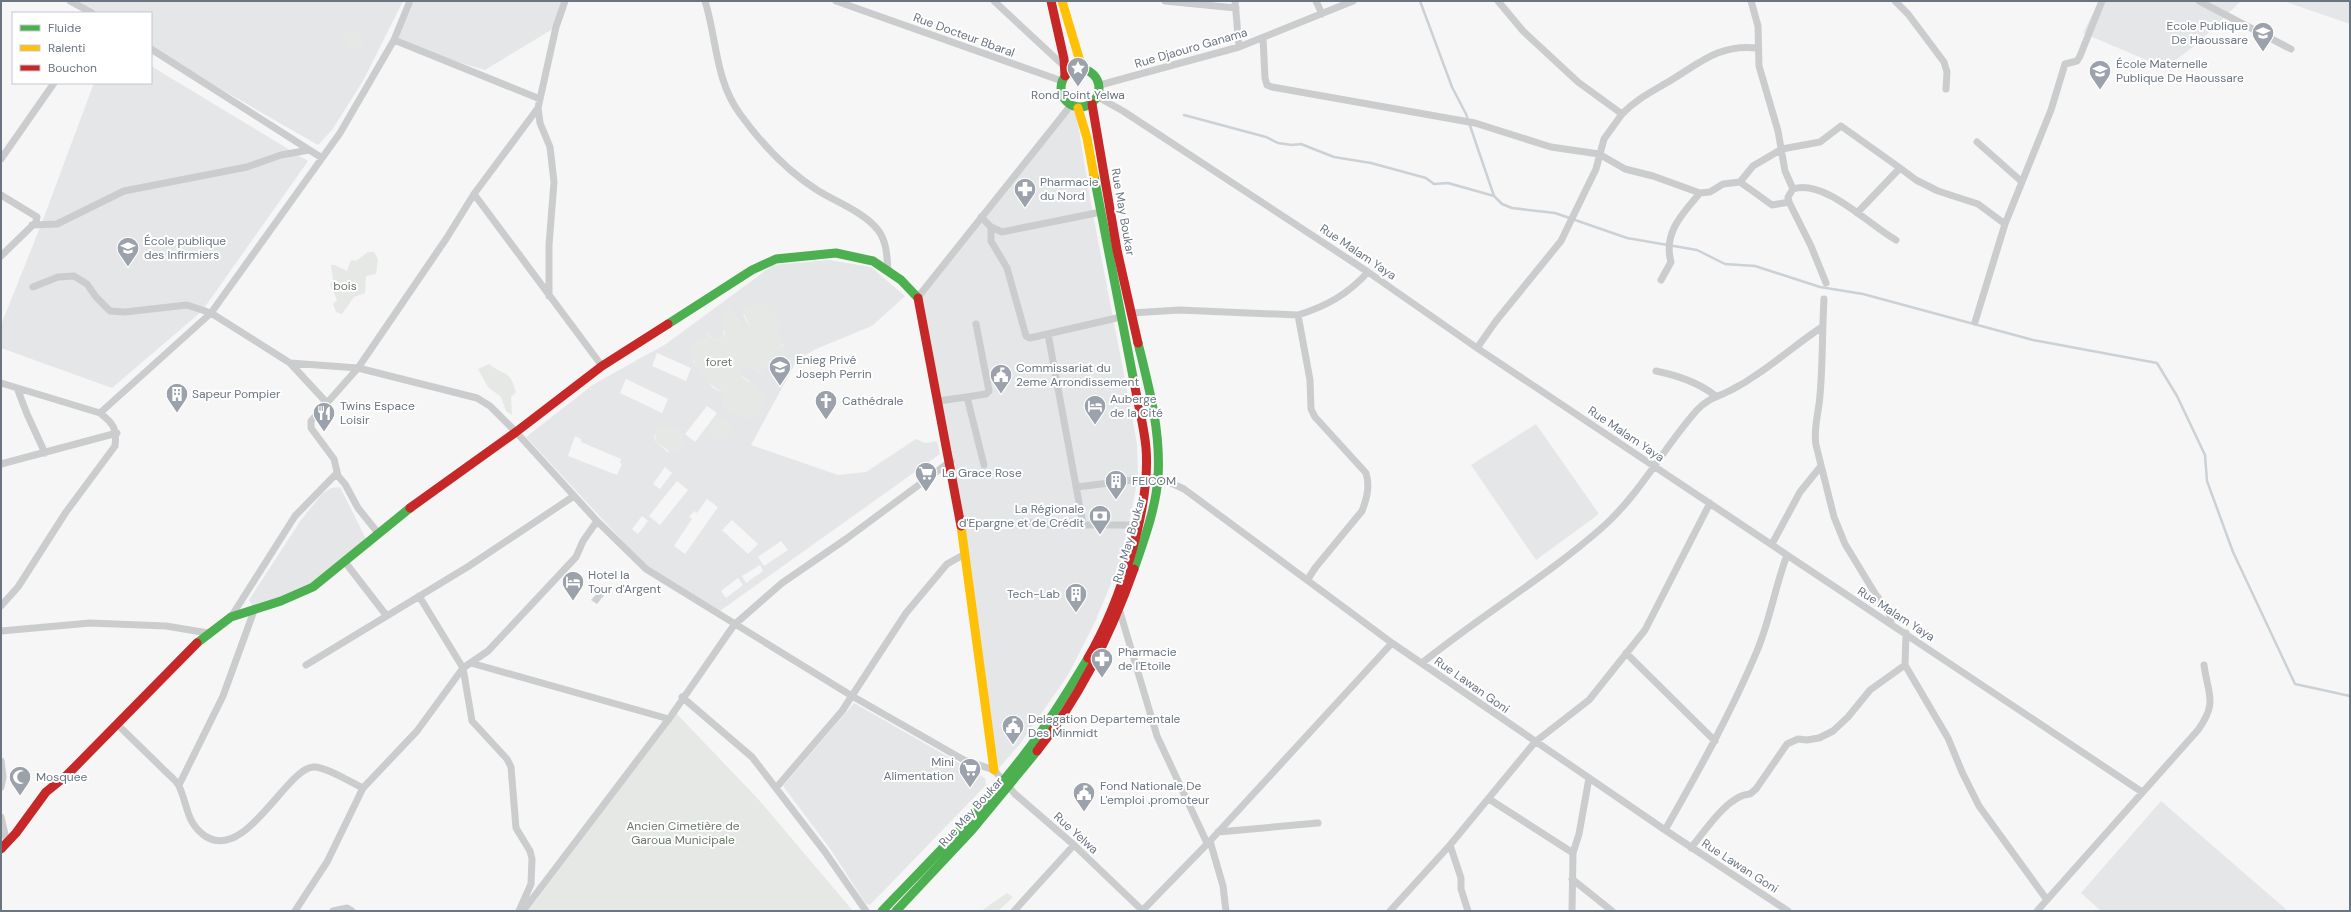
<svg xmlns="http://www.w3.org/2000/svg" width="2351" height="912" font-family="'DM Sans',sans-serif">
<rect width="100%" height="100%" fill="#f6f6f6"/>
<path fill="#e5e6e7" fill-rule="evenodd" d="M 67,1 L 403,1 L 363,81 L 332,130 L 318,145 L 151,49 L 151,13 L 88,13 Z
M 414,1 L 563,1 L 556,27 L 485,70 L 396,44 Z
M 2099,1 L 2241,1 L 2197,44 L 2165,68 L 2083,33 Z
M 2283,1 L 2350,1 L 2350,24 Z
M 151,66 L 308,161 L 202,311 L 112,388 L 1,348 L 1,325 L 41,225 L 94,83 L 151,83 Z
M 1068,108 L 1076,112 L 1091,204 L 1132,416 L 1137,444 L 1138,478 L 1122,557 L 1095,622 L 1068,675 L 1020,744 L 999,768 L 917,297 Z
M 829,260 L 871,267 L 905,296 L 872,326 L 816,349 L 797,360 L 751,445 L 838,475 L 866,472 L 916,439 L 925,443 L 937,441 L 940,454 L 720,611 L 646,566 L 526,437 L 594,384 L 666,344 L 773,265 ZM 730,308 L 733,317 L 739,320 L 746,330 L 749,326 L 743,314 L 783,345 L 781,367 L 776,361 L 770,361 L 760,373 L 750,366 L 740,365 L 738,373 L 750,382 L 723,405 L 727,394 L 713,388 L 693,362 L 695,343 L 705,340 L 707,333 L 716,341 L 722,339 ZM 657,353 L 691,368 L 686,381 L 652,366 ZM 626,379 L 668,399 L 662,413 L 620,393 ZM 707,406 L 717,413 L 695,442 L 685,434 ZM 679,433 L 682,438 L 668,452 L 656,442 L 654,437 L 655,434 ZM 575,436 L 581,439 L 581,442 L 621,459 L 620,463 L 622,464 L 617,475 L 568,456 ZM 665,467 L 672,473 L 660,489 L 653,484 ZM 677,481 L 688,490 L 660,525 L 649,516 ZM 707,499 L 718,507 L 685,554 L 674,546 L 692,519 L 689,517 L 694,511 L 697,513 ZM 642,516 L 648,521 L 638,534 L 632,529 ZM 732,520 L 758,544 L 748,554 L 722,530 ZM 781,541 L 788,550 L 764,566 L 758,557 ZM 760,565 L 763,571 L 746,583 L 742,576 ZM 738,578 L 743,585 L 726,598 L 721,591 Z
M 1536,424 L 1599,514 L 1536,560 L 1471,465 Z
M 340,487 L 366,539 L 331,571 L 299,591 L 253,606 L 249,600 L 301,520 L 322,494 L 331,488 Z
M 854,703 L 985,778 L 986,785 L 870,905 L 866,904 L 831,850 L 783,786 Z
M 2161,801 L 2288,911 L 2101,911 L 2081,893 Z"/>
<path fill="#e5e8e4" d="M 348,28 L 357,30 L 361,35 L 364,47 L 351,46 L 343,38 Z
M 368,252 L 374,252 L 378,259 L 376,274 L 366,276 L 365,293 L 354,297 L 342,314 L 336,312 L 333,304 L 337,300 L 330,285 L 333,280 L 331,265 L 335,265 L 347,271 L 351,260 L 356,261 Z
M 763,304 L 771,309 L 780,322 L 777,338 L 786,351 L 780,367 L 776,361 L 770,361 L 760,373 L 750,366 L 740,366 L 738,373 L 765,397 L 766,407 L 753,419 L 741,418 L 726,412 L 723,405 L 727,394 C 707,385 686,366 695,343 L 705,340 L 706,333 L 716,341 L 722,339 L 725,332 L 722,327 L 722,312 L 730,308 L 733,317 L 739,320 L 746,329 L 749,325 L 742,309 L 749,305 Z
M 489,364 C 505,377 509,368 516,392 L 511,397 L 512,415 L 506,411 L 501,397 L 488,387 L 478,369 Z
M 719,417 L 725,420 L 732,429 L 725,440 L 716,440 L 707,432 L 711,424 Z
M 663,425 L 677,427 L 684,444 L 683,448 L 675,455 L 656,442 L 655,434 L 652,430 L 654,427 Z
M 676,713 L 759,800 L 853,911 L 528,911 Z
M 1007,893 L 1013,897 L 998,911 L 981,911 Z"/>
<path fill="#cbd1d5" d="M 604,585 L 609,589 L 597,604 L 591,600 Z"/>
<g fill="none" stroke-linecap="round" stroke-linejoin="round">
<path stroke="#cbd1d5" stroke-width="2.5" d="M 1420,1 L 1452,87 L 1466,114 L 1494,196
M 1184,115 L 1266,137 L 1278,143 L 1292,145 L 1301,144 L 1334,157 L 1371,163 L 1426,178 L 1434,184 L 1448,183 L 1494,196 L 1502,204 L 1512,208 L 1555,213 L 1627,238 L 1697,250 L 1725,264 L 1755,266 L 1820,287 L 1863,294 L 2033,340 L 2157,363 L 2177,396 L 2205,455 L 2207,481 L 2233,552 L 2295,684 L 2350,696"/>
<path stroke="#cbcccd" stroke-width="7" d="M 70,1 L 92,13
M 705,1 C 717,39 715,80 740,114 C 761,143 787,171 817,190 C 836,202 864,212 878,230 C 887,242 887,257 888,271
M 836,1 L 1062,81
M 994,1 L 1065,67
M 1165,1 L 1236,8
M 1235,1 L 1239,47
M 1316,1 L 1322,14
M 1751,1 L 1758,26 L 1759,66 L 1778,131 L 1785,171 L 1793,189 L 1788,197 L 1789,202 L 1811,246 L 1826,283
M 1895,1 L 1908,14 L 1944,62 L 1947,72 L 1946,89
M 2199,1 L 2291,49
M 1263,38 L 1265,78 L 1267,85 L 1272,87 L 1475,123 L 1551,147 L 1599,154 L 1625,169 L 1653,176 L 1700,193 C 1682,214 1663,233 1671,262 L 1661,280
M 394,40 L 540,99
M 151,49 L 322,158
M 1100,85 L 1239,47 L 1353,1
M 1098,97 L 1123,111 L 1368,272 L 1477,348 L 2142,792
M 1622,114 C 1637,98 1655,90 1673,79 C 1702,61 1721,44 1757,48
M 1977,142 L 2021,181
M 1,159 L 54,83
M 1900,168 L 1916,180 L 1938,191 L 1978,204 L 2005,224
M 1793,189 C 1825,179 1869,225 1896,240
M 1700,193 L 1710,192 L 1723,184 L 1740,182
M 474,194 L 602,366
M 1,195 L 37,217 L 36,222 L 1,256
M 1789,202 L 1772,205 L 1740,182 L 1753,166 L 1782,149 L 1820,142 L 1841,126 L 1900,168 L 1857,213
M 981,217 L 991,227 L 1002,232 L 1101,212
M 32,225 L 57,224 L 124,191 L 247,167 L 281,155 L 309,150
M 991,227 L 991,241 L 1007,268 L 1026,336 L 1030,338 L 1121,317
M 33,287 L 58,277 L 74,276 L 87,284 L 96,297 L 110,311 L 125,312 L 187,305 L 211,313 L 290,363 L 358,368 L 477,398 L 490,406 L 516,432 L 597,521 L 646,569 L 852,696 L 964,760 L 994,770 L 1015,794 L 1074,845 L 1143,911
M 549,296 L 549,245 L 554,182 L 550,147 L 540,123 L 538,108 L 556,27 L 565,1
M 918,297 L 1071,105
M 1824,299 C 1822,331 1823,363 1820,395 C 1819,412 1813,429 1816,445 L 1834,517 L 1845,544 L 1876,595 L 1889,611 L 1891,623
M 1131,313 L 1179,310 L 1298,315
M 1975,322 L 2005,224 L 2051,110 L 2065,64 L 2077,61 L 2080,56 L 2102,1
M 1048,334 L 1083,524
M 1477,348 L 1496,321 L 1561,241 L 1596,169 L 1604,139 L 1622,114 L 1578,82 L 1523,31 L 1498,1
M 290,363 L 327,403
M 1656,371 C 1679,376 1697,382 1716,396
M 1,383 L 100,413 C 114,424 117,429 115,446 L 66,512 L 18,587 L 1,606
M 17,388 L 27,414 L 45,453
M 967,397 L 986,394 L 989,391 L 976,324
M 938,401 L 967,397 L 984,465
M 100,413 L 211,313 L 340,133 L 394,40 L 410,1
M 1,464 L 117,433
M 1077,487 L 1158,477 L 1184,489 L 1392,643 L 1665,830 L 1788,911
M 1023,522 L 1052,525 L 1138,525
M 378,533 L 358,508 L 345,484 L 338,476 L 334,459 L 311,428 L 311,421 L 358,368 L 446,239 L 474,194 L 538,108
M 1772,544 L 1800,492 L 1821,466
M 345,562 L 386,615
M 1308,579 L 1315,568 L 1362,511 C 1367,498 1370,486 1366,473 L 1315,417 L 1311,409 L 1310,380 L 1298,315 C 1327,306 1348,294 1368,272
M 419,596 L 463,668 L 472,721 L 507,759 L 511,767 L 516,828 L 530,851 L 532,859 L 531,884 L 519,911
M 1120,612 L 1157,736 L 1207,843
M 231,617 L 295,516 L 337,473
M 1,631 L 90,623 L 166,626 L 208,633
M 1906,633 L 1905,665 L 1948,738 L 1962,772 L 1979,806 L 2047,900
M 1626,653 L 1715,741
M 471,663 L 669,719
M 1422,663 C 1481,615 1548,576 1605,525 C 1642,491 1664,447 1697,410 C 1709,397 1719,397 1733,389 C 1741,385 1749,380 1756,375 C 1779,360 1799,342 1822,327
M 306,665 L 469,566 L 574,496
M 682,697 L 752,757 L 825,852 L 866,911
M 117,724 C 133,740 149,755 165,771 C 169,775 177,781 179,786 C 188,805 186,823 205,836 C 245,863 286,769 313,767 C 325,766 350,782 363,788
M 1,761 L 3,777 L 1,787
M 179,785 L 223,696 L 255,608
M 776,788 L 842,711 L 906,613 L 947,564 L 965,554
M 1489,799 L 1573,853
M 1,817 L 7,843
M 1665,830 C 1698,772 1731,713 1757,651 C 1770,620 1775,587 1787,555
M 1218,832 L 1318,823
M 1210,841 L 1223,886 L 1226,911
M 1450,845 L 1461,878 L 1461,889 L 1468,911
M 1691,848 C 1705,831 1728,795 1750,794 L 1756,789 L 1787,744 L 1798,739 L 1807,740 L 1819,738 L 1833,731 L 1848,717 L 1870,690 L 1905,665
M 1572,879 L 1612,911
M 295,911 L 327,862 L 363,788 L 417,731 L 463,668 L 488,651 L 576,557 L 583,541 L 597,521
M 333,911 L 347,908 L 352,911
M 523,911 L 671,716 L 734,625 L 782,583 L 846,539 L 951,461
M 1014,911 L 1074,845
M 1142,911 L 1210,841 L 1392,643
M 1390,911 L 1450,845 L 1535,742 L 1589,700 L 1645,630 L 1710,503
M 1572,911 L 1573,853 L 1579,834 L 1589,778
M 2037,911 L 2198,730 C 2218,702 2208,695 2204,665"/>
<path stroke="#4caf50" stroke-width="9" d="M1061 88a19 19 0 1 1 38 0a19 19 0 1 1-38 0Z
M 1094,176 L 1134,382
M 668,324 L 752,270 L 776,259 L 836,253 L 873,261 L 901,280 L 918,298
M 1134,569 C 1144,540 1156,508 1158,477 C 1161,432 1149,387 1138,343
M 197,643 L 231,617 L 281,601 L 313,587 L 410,508
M 882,911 C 933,858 986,806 1030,747 C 1052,718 1070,688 1088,658
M 896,911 L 972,830 L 1037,751"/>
<path stroke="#ffc107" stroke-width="9" d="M 1062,1 L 1082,68
M 1078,108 L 1087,138 L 1094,176
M 961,526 L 994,770"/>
<path stroke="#c62828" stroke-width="9" d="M 1051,1 L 1064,59 L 1065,76
M 1092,104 L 1117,250 L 1138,343
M 918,298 L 961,526
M 410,508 L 516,432 L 602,366 L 668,324
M 1088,658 C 1119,605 1151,509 1146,448 C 1144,426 1138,404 1134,382
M 1037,751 C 1080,697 1111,634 1134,569
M 1,849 L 16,833 L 46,792 L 67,775 L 197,643"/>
</g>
<defs>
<g id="school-pin" transform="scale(1.15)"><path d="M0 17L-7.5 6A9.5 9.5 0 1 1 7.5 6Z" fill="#9ba2ab" stroke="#fff"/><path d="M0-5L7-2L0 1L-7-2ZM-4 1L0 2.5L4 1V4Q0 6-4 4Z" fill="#fff"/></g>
<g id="sight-pin" transform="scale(1.15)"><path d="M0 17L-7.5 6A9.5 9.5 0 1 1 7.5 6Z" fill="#9ba2ab" stroke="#fff"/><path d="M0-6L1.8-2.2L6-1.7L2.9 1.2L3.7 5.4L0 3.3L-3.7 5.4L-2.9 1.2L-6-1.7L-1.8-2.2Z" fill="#fff"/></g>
<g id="pharmacy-pin" transform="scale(1.15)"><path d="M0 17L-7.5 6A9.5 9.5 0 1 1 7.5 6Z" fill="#9ba2ab" stroke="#fff"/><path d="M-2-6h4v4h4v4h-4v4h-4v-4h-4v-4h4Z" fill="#fff"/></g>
<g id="university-pin" transform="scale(1.15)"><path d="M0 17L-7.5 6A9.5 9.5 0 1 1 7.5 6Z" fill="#9ba2ab" stroke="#fff"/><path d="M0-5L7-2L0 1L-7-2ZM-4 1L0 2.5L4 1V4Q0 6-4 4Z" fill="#fff"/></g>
<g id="civic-pin" transform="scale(1.15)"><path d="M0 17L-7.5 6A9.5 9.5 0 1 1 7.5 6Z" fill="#9ba2ab" stroke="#fff"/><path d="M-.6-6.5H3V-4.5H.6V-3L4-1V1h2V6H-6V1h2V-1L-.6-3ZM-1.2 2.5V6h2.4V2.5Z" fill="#fff"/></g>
<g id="building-pin" transform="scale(1.15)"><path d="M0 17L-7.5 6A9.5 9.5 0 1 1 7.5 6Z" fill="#9ba2ab" stroke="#fff"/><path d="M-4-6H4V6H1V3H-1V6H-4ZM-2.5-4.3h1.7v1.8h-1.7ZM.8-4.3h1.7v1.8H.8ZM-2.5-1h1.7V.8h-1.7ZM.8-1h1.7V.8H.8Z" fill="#fff"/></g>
<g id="church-pin" transform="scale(1.15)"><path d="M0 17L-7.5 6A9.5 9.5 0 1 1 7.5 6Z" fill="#9ba2ab" stroke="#fff"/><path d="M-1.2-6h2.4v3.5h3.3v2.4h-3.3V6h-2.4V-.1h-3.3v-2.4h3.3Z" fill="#fff"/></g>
<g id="hotel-pin" transform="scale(1.15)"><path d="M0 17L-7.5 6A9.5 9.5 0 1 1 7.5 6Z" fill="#9ba2ab" stroke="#fff"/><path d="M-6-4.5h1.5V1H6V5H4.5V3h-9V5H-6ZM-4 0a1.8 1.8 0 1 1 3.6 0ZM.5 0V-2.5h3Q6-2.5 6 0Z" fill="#fff"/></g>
<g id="restaurant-pin" transform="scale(1.15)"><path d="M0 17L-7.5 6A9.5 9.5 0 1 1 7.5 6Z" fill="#9ba2ab" stroke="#fff"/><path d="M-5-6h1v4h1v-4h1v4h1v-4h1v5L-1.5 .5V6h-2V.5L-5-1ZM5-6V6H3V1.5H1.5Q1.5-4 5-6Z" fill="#fff"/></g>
<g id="supermarket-pin" transform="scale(1.15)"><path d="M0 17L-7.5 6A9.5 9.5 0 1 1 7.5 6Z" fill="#9ba2ab" stroke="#fff"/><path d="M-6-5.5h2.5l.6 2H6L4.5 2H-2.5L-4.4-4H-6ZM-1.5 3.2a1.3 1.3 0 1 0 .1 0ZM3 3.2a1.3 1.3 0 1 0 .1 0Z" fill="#fff"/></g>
<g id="bank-pin" transform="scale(1.15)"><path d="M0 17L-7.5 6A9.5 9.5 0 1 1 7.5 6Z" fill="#9ba2ab" stroke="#fff"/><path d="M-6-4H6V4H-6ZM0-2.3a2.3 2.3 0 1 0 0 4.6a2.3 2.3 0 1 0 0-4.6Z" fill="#fff"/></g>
<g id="mosque-pin" transform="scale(1.15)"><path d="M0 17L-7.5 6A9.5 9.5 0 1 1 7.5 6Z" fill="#9ba2ab" stroke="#fff"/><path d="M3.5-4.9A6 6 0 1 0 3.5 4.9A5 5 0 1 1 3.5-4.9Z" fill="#fff"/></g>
</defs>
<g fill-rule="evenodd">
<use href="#school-pin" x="2263" y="33"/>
<use href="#sight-pin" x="1078" y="68"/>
<use href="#school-pin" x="2100" y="71"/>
<use href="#pharmacy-pin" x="1025" y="189"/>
<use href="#school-pin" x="128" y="248"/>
<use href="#university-pin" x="780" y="367"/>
<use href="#civic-pin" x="1001" y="375"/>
<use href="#building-pin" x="177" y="394"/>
<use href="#church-pin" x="826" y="401"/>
<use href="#hotel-pin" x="1095" y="406"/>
<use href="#restaurant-pin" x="324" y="413"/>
<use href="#supermarket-pin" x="926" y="473"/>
<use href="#building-pin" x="1116" y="481"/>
<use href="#bank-pin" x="1100" y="516"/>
<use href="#hotel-pin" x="573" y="582"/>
<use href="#building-pin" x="1076" y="594"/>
<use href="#pharmacy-pin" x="1102" y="659"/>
<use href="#civic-pin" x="1013" y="726"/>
<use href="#supermarket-pin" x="970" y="769"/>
<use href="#mosque-pin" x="20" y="777"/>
<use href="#civic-pin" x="1084" y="793"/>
</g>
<g text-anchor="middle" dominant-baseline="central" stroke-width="4" stroke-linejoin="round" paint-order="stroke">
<g font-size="12" fill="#6a7582" stroke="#fff" text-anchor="start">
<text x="2248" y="26" text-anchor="end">Ecole Publique<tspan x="2248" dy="14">De Haoussare</tspan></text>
<text x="2116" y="64">École Maternelle<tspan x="2116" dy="14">Publique De Haoussare</tspan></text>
<text x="1078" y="95" text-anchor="middle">Rond Point Yelwa</text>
<text x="1040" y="182">Pharmacie<tspan x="1040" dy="14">du Nord</tspan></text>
<text x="144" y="241">École publique<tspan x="144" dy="14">des Infirmiers</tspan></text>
<text x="796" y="360">Enieg Privé<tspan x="796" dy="14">Joseph Perrin</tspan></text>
<text x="1016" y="368">Commissariat du<tspan x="1016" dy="14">2eme Arrondissement</tspan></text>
<text x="192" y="394">Sapeur Pompier</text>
<text x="1110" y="399">Auberge<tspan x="1110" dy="14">de la Cité</tspan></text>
<text x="842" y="401">Cathédrale</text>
<text x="340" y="406">Twins Espace<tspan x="340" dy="14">Loisir</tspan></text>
<text x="942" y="473">La Grace Rose</text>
<text x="1132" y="481">FEICOM</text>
<text x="1084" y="509" text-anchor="end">La Régionale<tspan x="1084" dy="14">d'Epargne et de Crédit</tspan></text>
<text x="588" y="575">Hotel la<tspan x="588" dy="14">Tour d'Argent</tspan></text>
<text x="1060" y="594" text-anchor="end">Tech-Lab</text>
<text x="1118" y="652">Pharmacie<tspan x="1118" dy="14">de l'Etoile</tspan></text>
<text x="1028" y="719">Delegation Departementale<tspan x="1028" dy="14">Des Minmidt</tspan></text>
<text x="954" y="762" text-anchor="end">Mini<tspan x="954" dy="14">Alimentation</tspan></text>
<text x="36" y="777">Mosquee</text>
<text x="1100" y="786">Fond Nationale De<tspan x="1100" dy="14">L'emploi .promoteur</tspan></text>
</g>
<g font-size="12" fill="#6a7582" stroke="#fff">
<text transform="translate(964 35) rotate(20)">Rue Docteur Bbaral</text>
<text transform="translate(1191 48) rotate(-16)">Rue Djaouro Ganama</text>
<text transform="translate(1123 212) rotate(80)">Rue May Boukar</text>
<text transform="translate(1358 252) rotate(34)">Rue Malam Yaya</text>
<text transform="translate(1626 434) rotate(34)">Rue Malam Yaya</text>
<text transform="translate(1129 540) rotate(-74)">Rue May Boukar</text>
<text transform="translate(1896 614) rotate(33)">Rue Malam Yaya</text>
<text transform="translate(1472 685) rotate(35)">Rue Lawan Goni</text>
<text transform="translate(971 812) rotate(-48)">Rue May Boukar</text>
<text transform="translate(1076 833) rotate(42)">Rue Yelwa</text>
<text transform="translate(1740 866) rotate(33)">Rue Lawan Goni</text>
</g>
<g font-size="12" fill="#6a7a68" stroke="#fff">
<text x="345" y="286">bois</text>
<text x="719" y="362">foret</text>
<text x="683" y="826">Ancien Cimetière de<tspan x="683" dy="14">Garoua Municipale</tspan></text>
</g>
</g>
<rect width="2351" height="912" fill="none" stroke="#6a7582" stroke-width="4"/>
<rect x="12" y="12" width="140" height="72" fill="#ffffff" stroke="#c3c8cd"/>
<rect x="20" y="25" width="20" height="6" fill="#4caf50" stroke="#c3c8cd"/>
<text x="48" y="32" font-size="12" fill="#6a7582">Fluide</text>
<rect x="20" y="45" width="20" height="6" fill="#ffc107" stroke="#c3c8cd"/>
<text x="48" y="52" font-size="12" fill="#6a7582">Ralenti</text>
<rect x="20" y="65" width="20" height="6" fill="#c62828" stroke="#c3c8cd"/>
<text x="48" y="72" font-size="12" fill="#6a7582">Bouchon</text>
</svg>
